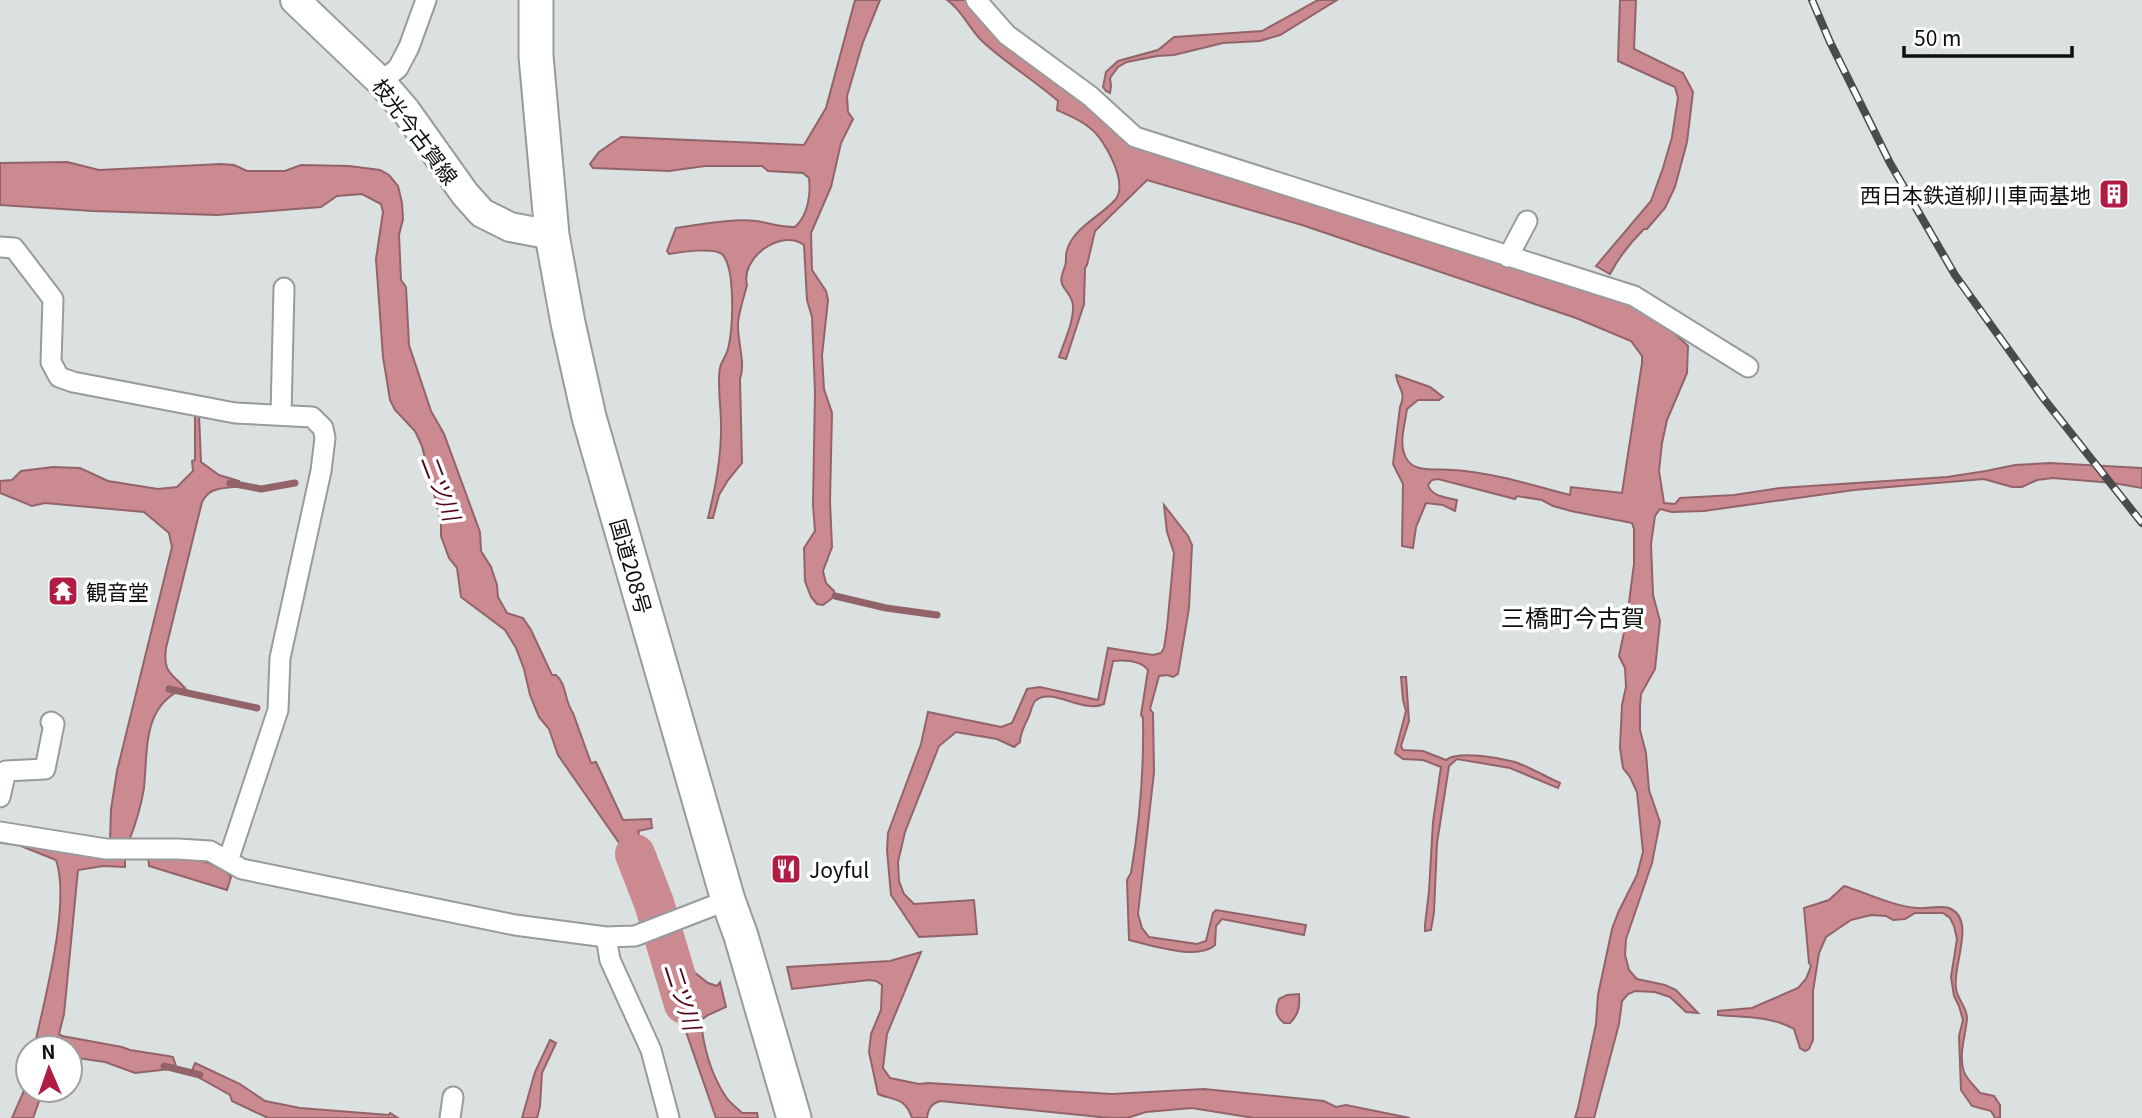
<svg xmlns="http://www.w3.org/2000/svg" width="2142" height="1118" font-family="Georgia,'Noto Sans JP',serif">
<rect width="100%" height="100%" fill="#dbe0e0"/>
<path fill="#cb8990" stroke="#926469" stroke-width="2" d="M 855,0 L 880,0 L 863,42 L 847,96 L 848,112 L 853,119 L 841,143 L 831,187 L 811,233 L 812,270 L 826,291 L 828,300 L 822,356 L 824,389 L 832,413 L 830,501 L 832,547 L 823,571 L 826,583 L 834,591 L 835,596 L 823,605 L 817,604 L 811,597 L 805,581 L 804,548 L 815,531 L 813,505 L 815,392 L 812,317 L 807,300 L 804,245 C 781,228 740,258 747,285 C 744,297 739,311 738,323 C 737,341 746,363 740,379 L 742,463 L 728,480 L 719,495 L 713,518 L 708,518 C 716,486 722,455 721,422 C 721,409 717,380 720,368 C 721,362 726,357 728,349 C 733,330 736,268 722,254 C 714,247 680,252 669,254 L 667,251 L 676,228 C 699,225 733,218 756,221 C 770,223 779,227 795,227 C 808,215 811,195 809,178 L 803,173 L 768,171 L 762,166 L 705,166 L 669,171 L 593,168 L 590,164 L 599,152 L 621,137 L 804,145 L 826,108 Z
M 947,0 L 967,0 L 1103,116 L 1630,304 L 1667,326 L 1688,346 L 1687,373 L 1667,420 L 1662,443 L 1659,471 L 1664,503 L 1675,504 L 1680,498 L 1734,495 L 1780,488 L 1947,477 L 1986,471 L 2015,465 L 2050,463 L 2142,468 L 2142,488 L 2113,483 L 2053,478 L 2037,480 L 2022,487 L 2012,487 L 1984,479 L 1854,490 L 1704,511 L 1672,512 L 1660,509 L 1655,516 L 1651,544 L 1653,595 L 1660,621 L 1655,669 L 1641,694 L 1640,706 L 1640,730 L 1646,753 L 1649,790 L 1660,822 L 1652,863 L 1626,939 L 1625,955 L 1629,970 L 1637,979 L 1665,985 L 1676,990 L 1698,1013 L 1686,1012 L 1670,997 L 1655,992 L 1635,991 L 1628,994 L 1622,1001 L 1619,1024 L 1594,1118 L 1575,1118 L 1578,1108 L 1596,1024 L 1598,995 L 1612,929 L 1618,913 L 1637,875 L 1643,852 L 1637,792 L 1630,777 L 1623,768 L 1620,748 L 1622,705 L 1626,687 L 1625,668 L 1619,656 L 1627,618 L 1634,564 L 1634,529 L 1632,523 L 1571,511 L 1553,506 L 1542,500 L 1517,496 L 1515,499 L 1438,479 L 1432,480 L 1428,485 C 1432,497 1446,497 1457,500 L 1455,511 L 1443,505 L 1426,503 L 1416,527 L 1413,548 L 1402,546 L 1403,484 L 1393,464 L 1400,407 C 1407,391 1398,390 1396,375 L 1430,387 L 1443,397 L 1439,400 L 1418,400 L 1407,409 C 1405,425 1397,447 1408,461 C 1417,473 1440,468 1454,470 C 1494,473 1532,485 1570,495 L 1571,487 L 1622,493 L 1642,363 L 1642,356 L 1631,341 L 1576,318 L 1302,225 L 1147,180 L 1095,231 L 1087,265 L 1085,268 L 1084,304 L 1066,359 L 1059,357 C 1064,342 1074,322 1073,305 C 1072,296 1067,293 1063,286 C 1059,279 1063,273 1065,266 C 1067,261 1065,255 1067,250 C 1073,228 1101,216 1115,200 C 1129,184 1105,139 1090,128 C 1081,120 1068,115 1057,110 L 1058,101 C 1034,80 1007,64 983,42 C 969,29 963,11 947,0 Z
M 1318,0 L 1337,0 L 1280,35 L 1260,41 L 1223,43 L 1174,55 L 1157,56 L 1127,62 L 1118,67 L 1110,78 L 1111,86 L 1110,93 L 1106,91 L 1103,87 L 1106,72 L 1118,61 L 1158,50 L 1174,37 L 1262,31 Z
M 1620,0 L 1636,0 L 1634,49 L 1683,73 L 1693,92 L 1687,142 L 1675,187 L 1665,208 L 1647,229 L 1644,229 C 1630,243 1619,257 1610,274 L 1596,266 L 1651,201 L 1663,168 L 1672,137 L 1678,98 L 1675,87 L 1618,61 Z
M 67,162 L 99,170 L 221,164 L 234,165 L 247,171 L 285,171 L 301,165 L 349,166 L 380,170 L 389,175 L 398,186 L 402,203 L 403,219 L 399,235 L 401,280 L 406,287 L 409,345 L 431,411 L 444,434 L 480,532 L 481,551 L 491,567 L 497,585 L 498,597 L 507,613 L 523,618 L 531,630 L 552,675 L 556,675 C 567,684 564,701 573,713 L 591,763 L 596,762 L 623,820 L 651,819 L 652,828 L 638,831 L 658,901 L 653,904 L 633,863 L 558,755 L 549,729 L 539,717 L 530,695 L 524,669 L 516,648 L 505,630 L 461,597 L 457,568 L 449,558 L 441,536 L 441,522 L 422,446 L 415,431 L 395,410 L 390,400 L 383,357 L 376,259 L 383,212 L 381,204 L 362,194 L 337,196 L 321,207 L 217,215 L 93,211 L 0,205 L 0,163 Z
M 199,415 L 201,462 L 219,475 L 239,481 L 239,486 C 223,489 210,486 202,502 L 166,648 C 163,672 170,672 185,688 C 142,705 148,749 144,788 C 141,806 136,823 129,841 L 110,842 L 111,809 L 117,771 L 172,547 L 169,533 L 144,512 L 45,503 L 32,506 L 0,493 L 0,481 L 12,480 L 21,471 L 53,467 L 80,468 L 108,481 L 158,489 L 177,487 L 193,471 L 192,461 L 195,460 L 195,416 Z
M 1164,505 L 1188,536 L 1192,545 L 1189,608 L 1178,674 L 1173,677 L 1167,675 L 1159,676 L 1150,709 L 1153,713 L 1154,772 L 1138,914 L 1142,928 L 1149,937 L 1197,944 L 1206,941 L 1213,913 L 1216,910 L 1306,925 L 1304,935 L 1222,919 L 1216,926 L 1215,945 C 1198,961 1151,945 1129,940 L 1127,880 L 1131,873 C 1140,821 1144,771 1143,718 L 1141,715 L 1148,670 C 1140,660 1124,660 1113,661 L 1104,704 C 1083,714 1051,686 1035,701 C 1032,705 1031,711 1029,716 C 1025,724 1020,733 1020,742 L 1014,747 L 997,739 L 956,732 L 939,746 L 905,832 L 898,862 L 899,881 L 904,894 L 914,904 L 974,900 L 977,934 L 919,937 L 891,895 L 887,850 L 888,833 L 921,744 L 928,712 L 1001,727 L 1012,723 L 1027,689 L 1040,687 L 1098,700 L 1108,648 L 1153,655 L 1161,653 L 1164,648 L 1167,628 L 1174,553 L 1167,532 Z
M 1401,677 L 1406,677 L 1409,721 L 1401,746 L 1403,750 L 1423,751 L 1446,760 C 1458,750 1500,758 1515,762 C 1530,767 1546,777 1560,783 L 1558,788 L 1510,768 L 1457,759 L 1449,766 L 1437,843 L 1434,912 L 1431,930 L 1425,931 L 1425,925 L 1429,891 L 1433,822 L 1441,767 L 1423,760 L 1403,759 L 1395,753 L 1406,711 L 1403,700 Z
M 21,842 L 125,857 L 125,867 L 103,866 L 78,870 L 64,1014 L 59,1034 L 62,1036 L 122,1047 L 130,1050 L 168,1056 L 173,1057 L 176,1066 L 170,1069 L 135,1073 L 105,1062 L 70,1057 L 70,1048 L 34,1048 C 44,1002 71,903 56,860 L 21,846 Z
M 148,855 C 171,857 217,857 231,877 L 227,890 L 149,866 Z
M 1844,886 C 1867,893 1893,906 1917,908 C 1927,909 1940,905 1949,908 C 1977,919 1952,966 1956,988 C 1957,999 1967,1007 1967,1018 C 1966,1035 1958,1054 1964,1072 C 1967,1080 1975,1086 1980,1093 L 1994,1096 L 2000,1105 L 2000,1118 L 1995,1118 L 1991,1111 L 1972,1106 L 1961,1090 L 1959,1036 L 1963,1020 L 1959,1006 L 1954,996 L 1951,977 L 1957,939 L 1954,926 L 1950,918 L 1943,913 L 1915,913 L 1905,919 L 1893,920 L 1886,916 L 1871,915 L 1851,920 L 1826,937 L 1819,953 L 1813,991 L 1813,1040 L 1809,1049 L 1805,1051 L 1800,1048 L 1794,1029 C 1772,1016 1743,1017 1718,1015 L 1718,1011 L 1752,1008 L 1798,988 L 1806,979 L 1811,966 L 1809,963 L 1804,908 L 1829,900 Z
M 677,948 L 685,968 L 689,968 L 708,983 L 717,986 L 720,982 L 726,1007 L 708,1015 L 701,1020 C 703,1046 711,1075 726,1097 C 730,1103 737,1108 742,1113 L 757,1113 L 758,1118 L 716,1118 L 659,954 Z
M 921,952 L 887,1034 L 883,1068 L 890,1078 L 919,1084 L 928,1083 L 1112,1094 L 1204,1089 L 1324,1101 L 1336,1107 L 1346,1105 L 1410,1118 L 1254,1118 L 1192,1108 L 1146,1112 L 1127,1118 L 1110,1118 L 940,1101 C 931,1104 928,1109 927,1118 L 912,1118 C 905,1097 895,1101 878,1094 L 869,1052 L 871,1034 L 881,1010 L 882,985 L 876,981 L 869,980 L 792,989 L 787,967 L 890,961 Z
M 1299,994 C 1300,1006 1299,1014 1290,1023 L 1284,1023 C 1275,1016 1275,1009 1279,999 L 1287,995 Z
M 550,1040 L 556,1043 L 542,1073 L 540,1106 L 537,1118 L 522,1118 L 535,1072 Z
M 195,1063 L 240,1084 L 265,1101 L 300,1108 L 389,1115 L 390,1113 L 398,1118 L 268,1118 L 232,1101 L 230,1095 L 191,1073 Z
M 28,1073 L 28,1090 L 43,1090 L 42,1093 L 33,1118 L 12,1118 L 23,1093 Z"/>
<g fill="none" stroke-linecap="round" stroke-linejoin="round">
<path stroke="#926469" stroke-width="7" d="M 230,483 L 261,489 L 295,483
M 835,596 L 886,608 L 937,615
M 169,689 L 257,708
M 164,1066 L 200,1075"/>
<path stroke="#cb8990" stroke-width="40" d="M 635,854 L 654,903 L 684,1004"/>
<g stroke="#979b9b" stroke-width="23">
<path id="minor" d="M 976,0 L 1007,35 L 1090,96 L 1135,137 L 1634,296 L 1748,367
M 381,82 L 398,68 L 409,47 L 426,0
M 0,247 L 14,248 L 53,299 L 51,362 L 59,377 L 73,382 L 235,413 L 312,417 L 323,428 L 325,438 L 321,471 L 280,658 L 278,710 L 228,861
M 1508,257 L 1527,221
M 281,415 L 284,288
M 0,797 L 6,771 L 45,769 L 54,724 L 51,722
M 0,832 L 106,849 L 178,849 L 210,851 L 242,869 L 515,925 L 606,937 L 635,936 L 728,900
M 606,937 L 610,960 L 651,1050 L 669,1118
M 450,1118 L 453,1097"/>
</g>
<g stroke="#979b9b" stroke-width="32">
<path id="secondary" d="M 295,0 L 381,82 L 406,111 L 465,194 L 482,213 L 510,227 L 552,235"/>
</g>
<g stroke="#979b9b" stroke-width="37">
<path id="trunk" d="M 536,0 L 536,56 L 552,235 L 568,323 L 589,417 L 728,900 L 741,936 L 794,1118"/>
</g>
<use href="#minor" stroke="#fff" stroke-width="19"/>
<use href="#secondary" stroke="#fff" stroke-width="28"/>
<use href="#trunk" stroke="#fff" stroke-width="33"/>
<g stroke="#4a4c4c" stroke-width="8">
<path id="rail" d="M 1812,0 L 1830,42 L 1890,163 L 1955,275 L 2044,399 L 2142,523"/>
</g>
<use href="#rail" stroke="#fff" stroke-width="5" stroke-dasharray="16" stroke-linecap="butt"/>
</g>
<defs>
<g id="building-square" transform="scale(1.575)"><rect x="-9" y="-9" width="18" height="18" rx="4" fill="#af1c44" stroke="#fff"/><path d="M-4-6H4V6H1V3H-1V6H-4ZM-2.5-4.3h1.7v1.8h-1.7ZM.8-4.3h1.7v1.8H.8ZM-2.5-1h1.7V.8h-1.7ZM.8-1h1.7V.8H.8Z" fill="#fff"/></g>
<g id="temple-square" transform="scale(1.575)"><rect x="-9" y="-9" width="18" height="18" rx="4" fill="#af1c44" stroke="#fff"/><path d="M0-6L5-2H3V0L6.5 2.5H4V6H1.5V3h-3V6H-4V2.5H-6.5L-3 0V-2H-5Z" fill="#fff"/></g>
<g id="restaurant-square" transform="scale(1.575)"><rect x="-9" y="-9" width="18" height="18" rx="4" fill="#af1c44" stroke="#fff"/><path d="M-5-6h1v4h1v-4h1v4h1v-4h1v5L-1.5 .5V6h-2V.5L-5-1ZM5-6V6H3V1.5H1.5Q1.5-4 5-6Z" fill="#fff"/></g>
</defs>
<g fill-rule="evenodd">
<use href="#building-square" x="2114" y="194"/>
<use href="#temple-square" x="63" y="591"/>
<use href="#restaurant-square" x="786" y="869"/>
</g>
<g text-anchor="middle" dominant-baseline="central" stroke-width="7" stroke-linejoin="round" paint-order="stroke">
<g font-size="21" fill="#0e0f0f" stroke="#fff">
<text transform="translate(416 131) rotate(53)">枝光今古賀線</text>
<text transform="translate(632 566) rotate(74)">国道208号</text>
</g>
<g font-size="21" fill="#0e0f0f" stroke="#fff" text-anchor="start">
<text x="2091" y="194" text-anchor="end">西日本鉄道柳川車両基地</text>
<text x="86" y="591">観音堂</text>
<text x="809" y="869">Joyful</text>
</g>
<g font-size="23" font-style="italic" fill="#54041b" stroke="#fff">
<text transform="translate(442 487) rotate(69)">二ツ川</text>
<text transform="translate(684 996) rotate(72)">二ツ川</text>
</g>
<g font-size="24" fill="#0e0f0f" stroke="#fff">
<text x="1573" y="616">三橋町今古賀</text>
</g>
</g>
<g transform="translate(49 1069) rotate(358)"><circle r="33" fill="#ffffff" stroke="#9f9f9f" stroke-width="2"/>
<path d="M0-5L12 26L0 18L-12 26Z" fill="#af1c44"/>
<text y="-10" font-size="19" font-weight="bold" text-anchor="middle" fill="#0e0f0f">N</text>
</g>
<path d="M1904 46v10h168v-10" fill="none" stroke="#0e0f0f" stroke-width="3.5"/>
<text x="1914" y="46" font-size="21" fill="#0e0f0f" stroke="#ffffff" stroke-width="5" paint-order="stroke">50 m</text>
</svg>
